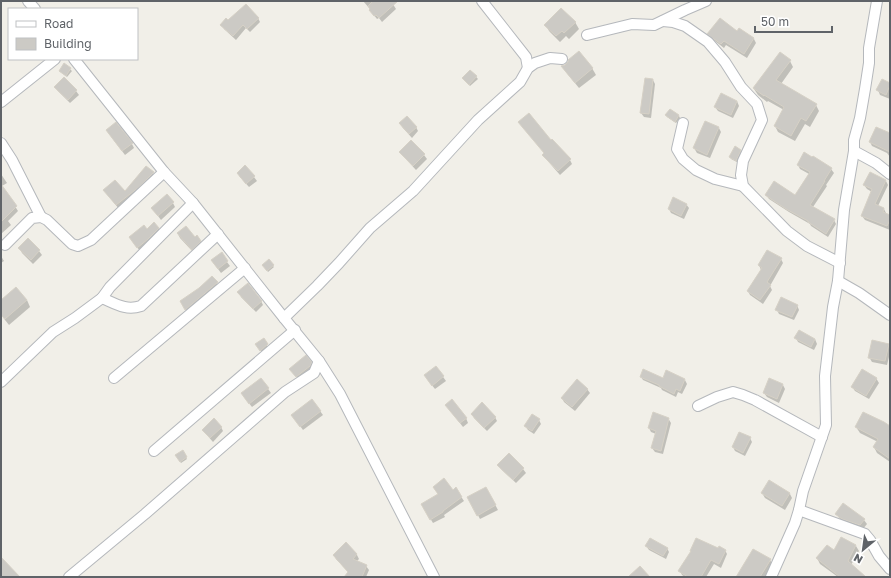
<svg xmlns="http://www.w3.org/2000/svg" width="891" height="578" font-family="'Golos Text',sans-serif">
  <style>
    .shadow { fill: #0003 }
    .building { fill: #cccac5; stroke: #d6d1c6 }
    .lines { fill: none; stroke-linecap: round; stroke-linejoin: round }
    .minor-casing { stroke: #b5b8bc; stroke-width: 12 }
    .minor { stroke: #fff; stroke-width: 10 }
  </style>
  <rect width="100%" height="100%" fill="#f1efe8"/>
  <!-- shadow -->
  <g class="shadow">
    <path d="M363 1H391L396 9 382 22 379 18 377 19 373 14 371 10Z"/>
    <path d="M258 18 260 22 250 32 246 28 236 40 224 29 222 25 228 21Z"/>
    <path d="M575 22 579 29 569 39 566 36 560 42 549 31 546 25Z"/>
    <path d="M739 30 754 39 756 43 747 58 726 45 724 48 711 38 709 34 737 32Z"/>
    <path d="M790 61 793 67 781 84 816 105 819 111 810 127 805 124 795 141 778 132 775 126 784 110 768 101 767 102 758 95 754 89Z"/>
    <path d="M65 65 72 71 67 77 60 71Z"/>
    <path d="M562 66 592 68 596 75 579 88 566 72Z"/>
    <path d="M471 71 478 79 470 86 464 80Z"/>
    <path d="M653 80 655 84 651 118 644 117 641 113Z"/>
    <path d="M890 80V99L880 95 878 90 888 83Z"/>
    <path d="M55 87 76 91 79 95 70 103 58 91Z"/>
    <path d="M737 101 739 106 733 118 718 111 715 107Z"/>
    <path d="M670 110 679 116 680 118 676 123 667 117 666 115Z"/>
    <path d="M706 122 719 128 721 132 710 158 697 153 694 148Z"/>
    <path d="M400 124 416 127 418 131 412 138 403 128Z"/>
    <path d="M107 131 132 144 134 148 125 155Z"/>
    <path d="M890 134V157L887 153 872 146 870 142Z"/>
    <path d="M411 142 424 155 427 159 416 170 403 156 400 152Z"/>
    <path d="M551 142 570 160 572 164 560 175 546 159 544 155Z"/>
    <path d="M740 151 741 152 737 162 731 159 730 157Z"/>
    <path d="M798 165 831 169 834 173 826 185 827 186 813 207 834 220 836 224 828 237 811 226 810 224 789 212 769 199 766 195 795 196 809 174 800 169Z"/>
    <path d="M146 167 153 173 156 177 119 209 107 194 125 193Z"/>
    <path d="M238 173 254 177 257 181 249 187 240 177Z"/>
    <path d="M870 173 886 181 888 185 878 206 884 209 886 213 885 214 890 216V230L865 220 862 216 872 192 867 189 864 185Z"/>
    <path d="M1 174 7 183 2 186 18 211 8 221 11 225 1 234Z"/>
    <path d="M173 203 175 207 161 220 152 208Z"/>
    <path d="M686 204 689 208 684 219 671 213 669 209Z"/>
    <path d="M159 228 161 232 140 251 132 241 147 231Z"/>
    <path d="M178 234 201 241 203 245 194 253 180 238Z"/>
    <path d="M28 240 39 251 42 255 33 264 22 253 20 249Z"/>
    <path d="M221 254 230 266 221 273 212 261Z"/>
    <path d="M1 256 4 261 1 263Z"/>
    <path d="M781 259 783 263 770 286 772 290 763 304 750 295 748 291 761 270 759 265Z"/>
    <path d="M264 266H273L274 267 268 272Z"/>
    <path d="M212 278 219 286 188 312 181 302 200 289Z"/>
    <path d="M239 292 261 301 263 305 256 312 241 297Z"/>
    <path d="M27 300 30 307 9 325 1 315V301Z"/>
    <path d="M797 305 799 310 794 320 779 314 777 310Z"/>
    <path d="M796 338 815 339 817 344 814 350 798 342Z"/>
    <path d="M263 339 268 347 262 352 256 344Z"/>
    <path d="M888 345 890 348V353L887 365 872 362 869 357Z"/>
    <path d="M311 363 313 367 299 380 293 373Z"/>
    <path d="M436 367 446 381 435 389 427 379Z"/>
    <path d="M641 377 685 380 687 384 682 394 678 392 676 397 662 390 661 388 643 380Z"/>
    <path d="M876 378 879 383 869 399 855 391 852 387Z"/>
    <path d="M261 379 271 393 252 407 244 397Z"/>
    <path d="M770 380 783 385 785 389 779 403 767 397 764 393Z"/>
    <path d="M587 389 590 393 575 411 564 402 562 398Z"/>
    <path d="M449 409 466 418 468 423 463 427Z"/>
    <path d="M320 411 323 415 303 430 295 419Z"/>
    <path d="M472 414 495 417 497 421 487 431 474 418Z"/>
    <path d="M668 418 671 423 663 454 655 452 652 448 656 434 651 432 649 428Z"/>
    <path d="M539 420 541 424 534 434 528 430 525 426Z"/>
    <path d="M221 427 223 431 213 442 206 434 203 430Z"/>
    <path d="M856 427 890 428V462L877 453 874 447 878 442 860 433Z"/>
    <path d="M750 438 752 442 745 456 735 451 733 447Z"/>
    <path d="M182 452 187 459 181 463 176 455Z"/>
    <path d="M499 465 523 469 526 473 516 483 501 469Z"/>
    <path d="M434 488 453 491 456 489 464 501 444 515 445 517 433 523 422 505 439 495Z"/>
    <path d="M486 488 498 510 480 519 468 497Z"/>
    <path d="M762 493 790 494 792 498 785 510 765 498Z"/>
    <path d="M844 505 864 520 867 524 863 529 845 523 839 518 837 514Z"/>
    <path d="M346 544 357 555 359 559 357 561 366 566 369 570 366 577H345L349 573 336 559 334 555Z"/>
    <path d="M646 546 667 548 669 552 666 559 649 550Z"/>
    <path d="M856 546 859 551 851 565 864 577H838L820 564 817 558 834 552Z"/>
    <path d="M718 549 725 550 727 554 721 568 714 564 706 577H685L682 575 680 571Z"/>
    <path d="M754 550 770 560 774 567 768 577H738Z"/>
  </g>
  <!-- building -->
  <g class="building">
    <path d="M373 1H398L379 18 376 15 374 16 369 10 370 9 368 6Z"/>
    <path d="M246 4 259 18 247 29 243 25 233 36 220 25 226 18 228 20Z"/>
    <path d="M561 8 576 22 564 33 562 31 556 36 544 25Z"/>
    <path d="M720 18 737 31 739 28 754 38 744 54 724 41 721 44 707 34Z"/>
    <path d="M579 51 593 68 575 83 561 66 565 65 568 62V60Z"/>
    <path d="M780 52 791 60 776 80 817 104 806 121 801 118 791 136 774 126 784 107 764 95V96L753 88Z"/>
    <path d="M64 63 71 68 66 76 59 71Z"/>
    <path d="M470 70 477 76 469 85 462 78Z"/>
    <path d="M64 77 77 90 68 100 54 87Z"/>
    <path d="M645 78 653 79 649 114 640 113Z"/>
    <path d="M882 79 890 83V85L886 95 876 90Z"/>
    <path d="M721 93 737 101 731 115 714 107Z"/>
    <path d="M670 109 679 115 675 122 665 115Z"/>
    <path d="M529 113 551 140 552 139 571 159 558 171 542 155 544 153 518 122Z"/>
    <path d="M407 116 417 127 409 134 399 123Z"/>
    <path d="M705 121 719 127 707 155 693 148Z"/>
    <path d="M116 122 133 143 122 151 106 130Z"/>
    <path d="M876 127 890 133V152L869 142Z"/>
    <path d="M411 140 425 154 413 166 399 152Z"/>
    <path d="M735 146 741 150 736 161 729 157Z"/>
    <path d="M804 152 812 157 813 156 832 168 824 181H825L810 205 835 219 826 234 808 222V221L786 209 765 195 774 181 795 195 810 172 797 165Z"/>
    <path d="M245 165 255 176 246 184 237 173Z"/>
    <path d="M146 166 154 172 139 187 116 205 103 190 115 180 125 191Z"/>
    <path d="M870 172 886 180 875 204 884 208 883 212 890 215V220L887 226 861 216 872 189 863 185Z"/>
    <path d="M1 184 17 206 1 222Z"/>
    <path d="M167 194 174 202 158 216 151 208Z"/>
    <path d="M673 197 687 204 681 216 668 209Z"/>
    <path d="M154 222 159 228 148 239 137 248 129 237 144 225 147 229Z"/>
    <path d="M186 226 195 237 197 235 201 241 192 250 177 233Z"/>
    <path d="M28 238 40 250 31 260 18 248Z"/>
    <path d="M767 250 782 258 767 282 771 285 760 300 747 291 762 268 758 265Z"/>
    <path d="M222 252 228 261 218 269 211 260Z"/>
    <path d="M269 259 274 265 267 271 262 265Z"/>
    <path d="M212 276 218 282 185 310 180 301 199 288Z"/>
    <path d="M248 283 262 301 253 309 237 292Z"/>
    <path d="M16 287 27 300 5 319 1 315V300Z"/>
    <path d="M781 297 798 305 792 317 775 310Z"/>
    <path d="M799 330 815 339 811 347 794 338Z"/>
    <path d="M264 338 268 344 260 351 255 344Z"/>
    <path d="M872 340 889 344 885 361 868 358Z"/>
    <path d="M306 355 312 362 310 366 296 377 289 369Z"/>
    <path d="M436 366 444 376 432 386 424 375Z"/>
    <path d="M643 369 663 378 666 370 685 379 680 391 676 389 674 394 659 386V385L640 377Z"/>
    <path d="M862 369 877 378 866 396 851 387Z"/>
    <path d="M261 378 269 388 249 404 241 393Z"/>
    <path d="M769 378 783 384 777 399 763 393Z"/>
    <path d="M577 379 588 389 572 407 561 398Z"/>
    <path d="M312 399 321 411 300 427 291 415Z"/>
    <path d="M452 399 467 418 460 423 445 405Z"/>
    <path d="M482 402 496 417 484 428 471 414Z"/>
    <path d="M653 412 669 418 661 451 651 448 656 431 648 428Z"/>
    <path d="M863 412 884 422 890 426V459L873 447 878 439 855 427Z"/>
    <path d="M532 414 540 419 532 431 524 426Z"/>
    <path d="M214 418 222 427 210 438 202 430Z"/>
    <path d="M739 432 751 437 743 453 732 447Z"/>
    <path d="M183 450 187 457 180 462 175 455Z"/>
    <path d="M509 453 524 468 513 480 497 465Z"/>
    <path d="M444 478 453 490 456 487 462 497 443 511V512L430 520 421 504 438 494 433 487Z"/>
    <path d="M769 480 790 493 782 506 761 493Z"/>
    <path d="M486 487 496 505 477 516 467 497Z"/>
    <path d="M843 503 865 519 860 525 842 519 835 514Z"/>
    <path d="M841 537 856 545 848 561 866 577H840L816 558 827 545 834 550Z"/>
    <path d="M650 538 668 548 663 556 645 546Z"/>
    <path d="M696 538 718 548 719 546 726 550 719 564 711 560 701 577H688L678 571 691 551H690Z"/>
    <path d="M346 542 357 554 353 559 367 565 362 577H344L348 572 333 555Z"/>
    <path d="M753 549 771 559 760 577H736Z"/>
    <path d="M1 557 20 577H1Z"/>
    <path d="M640 566 650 577H628Z"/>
  </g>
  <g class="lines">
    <!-- minor casing -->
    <g class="minor-casing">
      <g id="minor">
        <path d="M28 1 35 9"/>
        <path d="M482 1 526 57 528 68"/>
        <path d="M663 21 673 22 685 26 708 42 725 62 741 87 757 104 762 120 743 161 741 175 743 186 787 231 807 246 840 263"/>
        <path d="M587 35 632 24 654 25 685 10 706 1"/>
        <path d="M74 59 164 172 193 203 284 318 319 361 340 394 434 577"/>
        <path d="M1 102 55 59"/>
        <path d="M683 123 677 149 683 159 696 170 715 179 743 186"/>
        <path d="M1 143 12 160 41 217"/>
        <path d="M854 151 876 163 890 174"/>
        <path d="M5 245 32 218 41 217 47 220 72 244 78 246 91 240 164 172"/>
        <path d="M838 281 859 293 890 315"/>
        <path d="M102 298C116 304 126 311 141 306L218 234"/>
        <path d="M284 318 317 286 339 263 370 228 413 191 478 120 520 82 528 68 535 63 550 58 562 59"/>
        <path d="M114 378 245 268"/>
        <path d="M1 382 53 332 75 318 102 298 110 287 193 203"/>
        <path d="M698 406 717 397 733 392 743 395 755 400 822 437"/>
        <path d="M154 451 295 330"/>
        <path d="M799 510 865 534 870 540 879 556 890 569"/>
        <path d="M69 577 145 514 285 392 314 373 319 361"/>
        <path d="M771 577 795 523 799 510 803 491 826 425 825 376 833 307 838 281 844 210 854 151V140L860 118 865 89 869 63V48L877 1"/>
      </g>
    </g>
    <!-- minor -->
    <use href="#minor" class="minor"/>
  </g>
  <!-- border -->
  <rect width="891" height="578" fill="none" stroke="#5f6368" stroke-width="4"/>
  <!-- legend -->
  <rect x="8" y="8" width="130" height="52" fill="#ffffff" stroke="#bfc1c3"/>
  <rect x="16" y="21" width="20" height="6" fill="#ffffff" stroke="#bfc1c3"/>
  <text x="44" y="28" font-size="12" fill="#5f6368">Road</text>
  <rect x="16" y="38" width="20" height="12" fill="#cccac5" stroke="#bfc1c3"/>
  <text x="44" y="48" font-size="12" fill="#5f6368">Building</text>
  <!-- north arrow -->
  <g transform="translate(863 550) rotate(209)" stroke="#ffffff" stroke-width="3" paint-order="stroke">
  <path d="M0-3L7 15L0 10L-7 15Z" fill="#5f6368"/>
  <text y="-6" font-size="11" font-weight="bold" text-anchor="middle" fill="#5f6368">N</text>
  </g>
  <!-- scale -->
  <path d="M755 26v6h77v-6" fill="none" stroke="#5f6368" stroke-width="2"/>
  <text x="761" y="26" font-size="12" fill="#5f6368" stroke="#ffffff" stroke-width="3" paint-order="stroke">50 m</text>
</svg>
